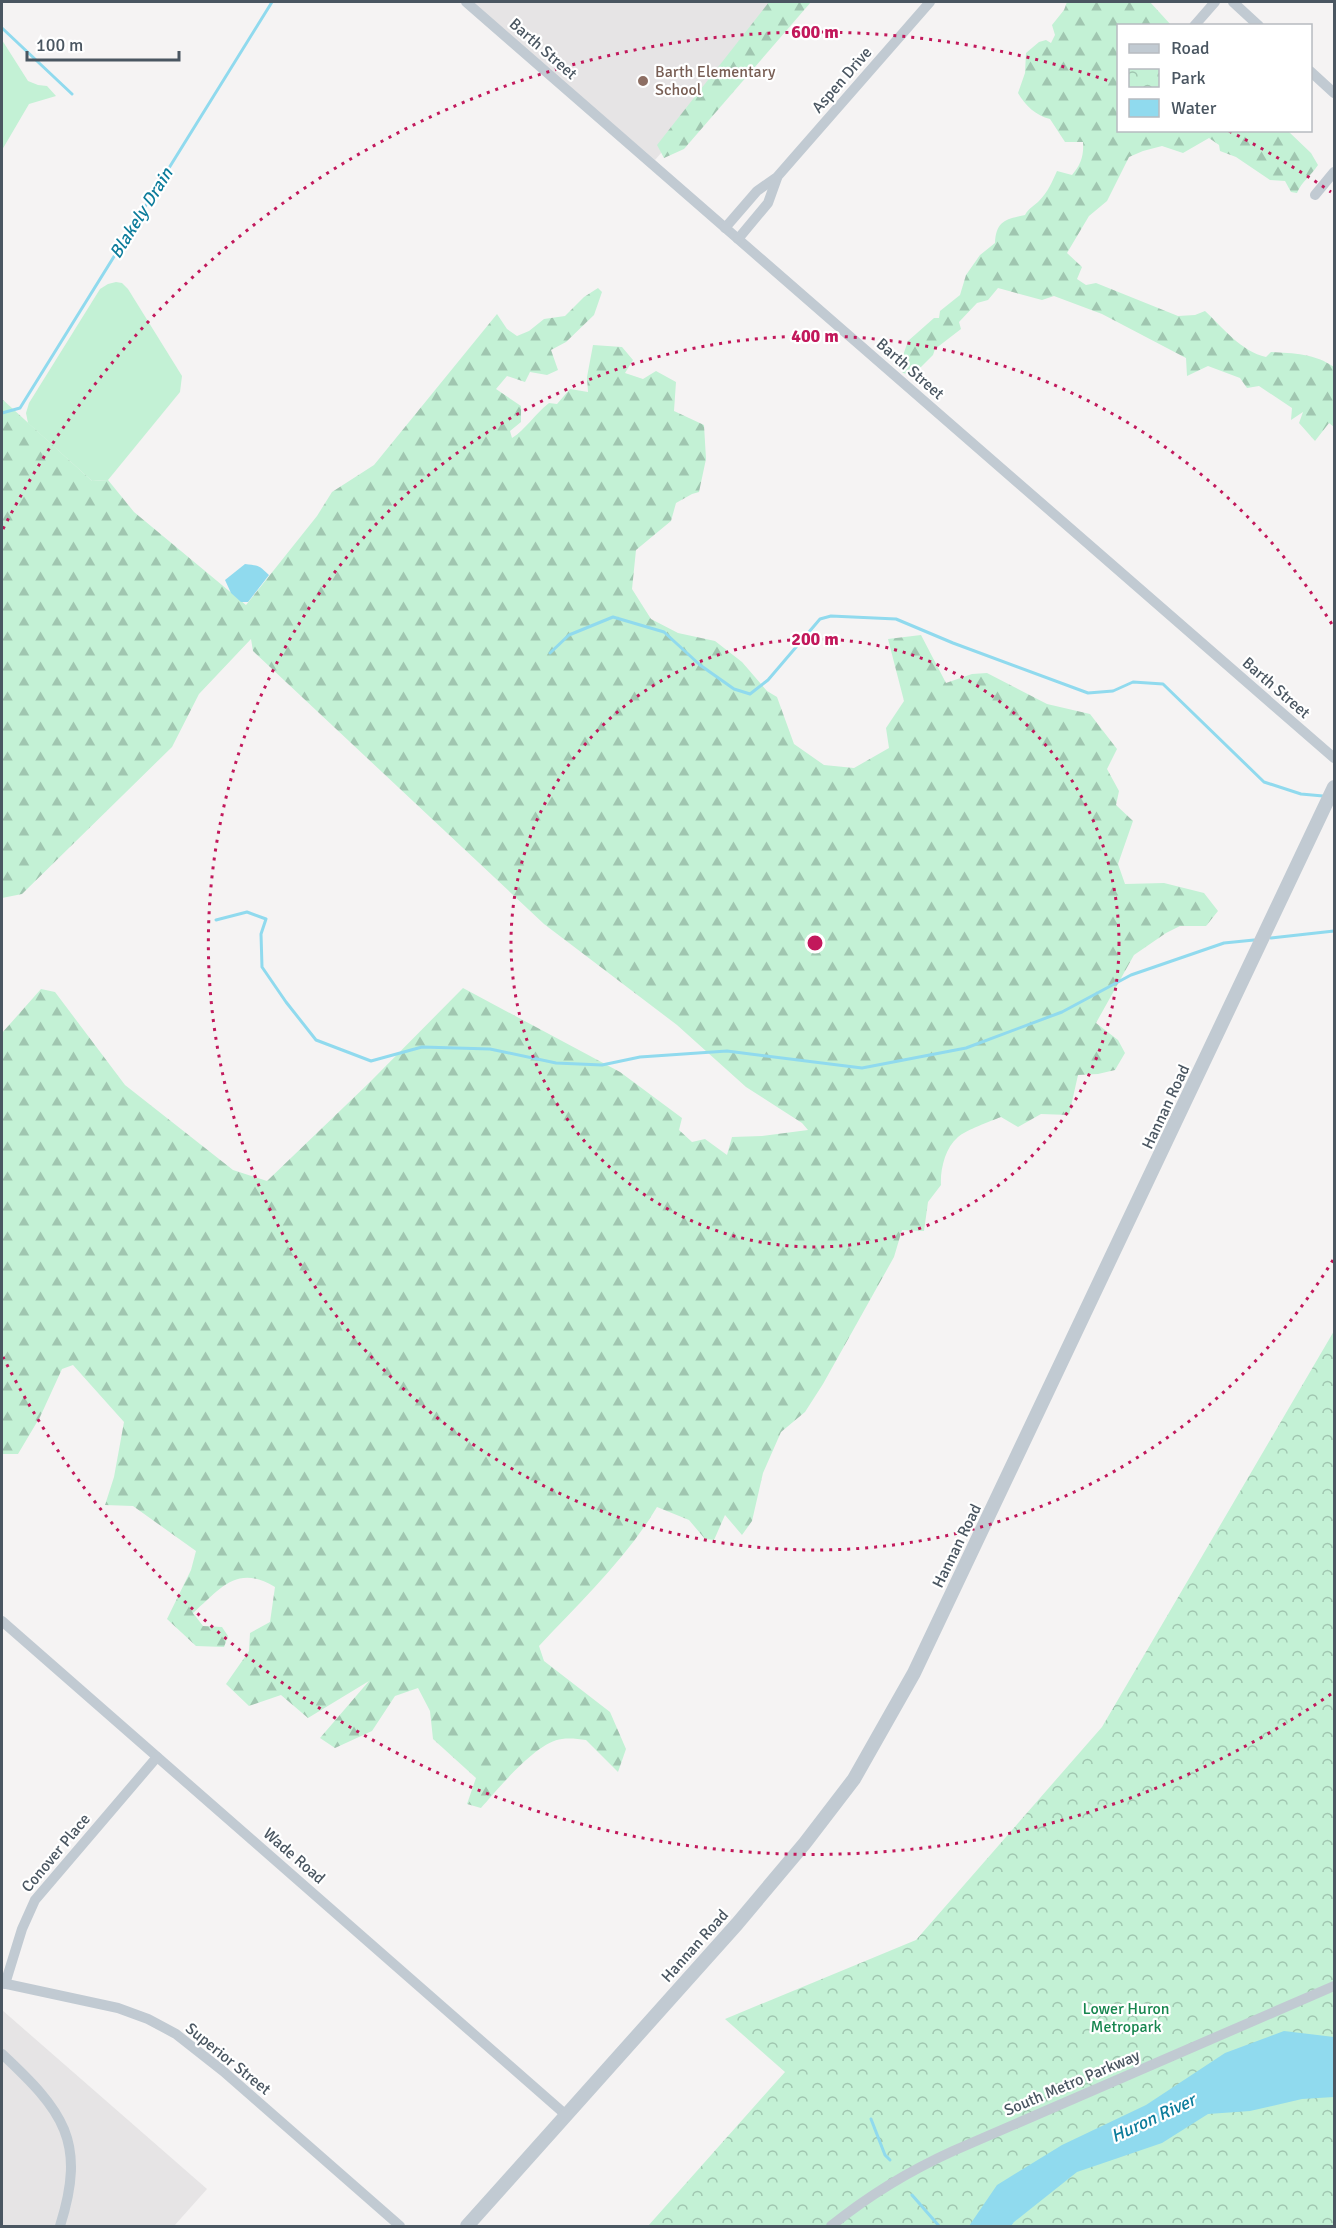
<svg xmlns="http://www.w3.org/2000/svg" width="1336" height="2228" font-family="Signika,sans-serif">
  <style>
    .education { fill: #e6e4e5 }
    .grass { fill: #c3f1d5 }
    .forest { fill: url(#forest-firs) }
    .park { fill: url(#park-crowns) }
    .water { fill: #90daee }
    .lines { fill: none; stroke-linecap: round; stroke-linejoin: round }
    .stream { stroke: #90daee; stroke-width: 3 }
    .minor { stroke: #c1cad2; stroke-width: 10 }
    .tertiary { stroke: #c1cad2; stroke-width: 14 }
    .ring { fill: none; stroke: #c2185b; stroke-width: 3; stroke-dasharray: 3 6 }
    .education-dot { fill: #8d6e63; stroke: #fff; stroke-width: 2 }
    .labels { text-anchor: middle; dominant-baseline: central; stroke-width: 4.5; stroke-linejoin: round; paint-order: stroke }
    .street-label { font-size: 16px; fill: #4a5661; stroke: #fff }
    .education-label { font-size: 16px; fill: #785e54; stroke: #fff; text-anchor: start }
    .park-label { font-size: 16px; fill: #17864f; stroke: #fff }
    .water-label { font-size: 18px; font-style: italic; fill: #0c7c9b; stroke: #fff }
    .centre { fill: #c2185b; stroke: #fff; stroke-width: 3 }
    .ring-label { font-size: 18px; text-anchor: middle; font-weight: bold; fill: #c2185b; stroke: #fff; stroke-width: 4.5; stroke-linejoin: round; paint-order: stroke }
  </style>
  <defs>
    <pattern id="forest-firs" width="22" height="20" patternUnits="userSpaceOnUse" patternTransform="scale(1.5)"><rect width="22" height="20" fill="#c3f1d5"/><path d="M5 1l3.5 6h-7zM16 11l3.5 6h-7z" fill="#a0c6b0"/></pattern>
    <pattern id="park-crowns" width="20" height="18" patternUnits="userSpaceOnUse" patternTransform="scale(1.5)"><rect width="20" height="18" fill="#c3f1d5"/><path d="M2 6a3 3 0 1 1 6 0M12 15a3 3 0 1 1 6 0" fill="none" stroke="#a0c6b0"/></pattern>
  </defs>
  <rect width="100%" height="100%" fill="#f5f3f3"/>
  <!-- education -->
  <g class="education">
    <path d="M470 2H791L655 160Z"/>
    <path d="M2 2010 207 2189 174 2226H2Z"/>
  </g>
  <!-- grass -->
  <g class="grass">
    <path d="M2 40 28 81 38 85 47 86 56 96 29 104 2 150Z"/>
    <path d="M116 282 122 283 128 289 182 376 180 392 108 480 92 481 28 423 26 413 29 403 100 289 108 284Z"/>
  </g>
  <!-- forest -->
  <g class="forest">
    <path d="M769 2H811L684 149 664 158 657 145Z"/>
    <path d="M1067 2H1150L1171 25 1118 26V130L1288 131 1311 153 1318 165C1311 176 1302 181 1297 193L1291 192 1285 181 1270 180 1236 157 1220 151 1219 145 1209 138 1183 153 1162 146 1143 151 1129 157 1107 201 1089 216 1067 253 1082 267 1077 279 1086 285 1096 283 1178 316 1195 315 1205 311C1222 327 1242 352 1266 357L1271 352C1293 353 1316 354 1334 367V427L1329 423 1315 441 1299 423 1303 412 1291 420 1292 408 1259 386 1247 388 1240 378 1208 366 1187 376 1186 358 1102 314 1054 296 1042 300 998 288 988 300 977 303 959 322 961 329 935 349 933 355 913 375 903 373 899 367 908 341 934 318H939L940 311 960 295 966 275 980 255 995 243C996 221 1006 219 1025 215 1029 208 1034 206 1039 201 1048 192 1052 182 1057 171L1072 175C1081 165 1084 155 1083 142H1065L1050 119C1036 116 1025 105 1018 93L1025 73 1026 53 1039 42 1046 40 1051 43 1055 35 1052 25 1064 10Z"/>
    <path d="M598 288 602 292 594 315 566 342 551 350 558 370 547 375 530 372 525 382 507 376 496 389 521 406V422L510 431 512 438C525 430 535 414 549 403L557 404 570 389 588 392 587 377 593 345 622 347 633 360 625 373 643 379 656 371 676 382 674 411 704 425 706 459 699 492 692 494 676 503 671 521 636 550 632 589 651 619 678 633 715 641 742 662 767 691 777 697 794 744 824 765 854 768 889 748 886 728 904 701 888 639 921 635 946 683 972 674 987 673 1047 704 1090 714 1117 749 1107 769 1119 791 1116 805 1133 821 1118 864 1125 884 1164 883 1204 893 1218 911 1206 926H1180L1166 933 1134 955 1096 1023 1118 1040 1125 1053 1115 1070 1098 1074 1078 1075 1069 1115 1041 1114 1018 1127 1001 1117C991 1121 966 1130 958 1137 945 1148 940 1170 941 1185L928 1202 924 1231 902 1230 894 1257 823 1384 805 1412 781 1432 763 1473 752 1521 742 1535 725 1515 714 1540 705 1539 689 1520 657 1507C626 1559 580 1602 539 1646L544 1661 610 1712 626 1749 618 1772 586 1740C578 1739 570 1738 562 1739 537 1741 498 1789 481 1808L467 1804 476 1778 433 1739 430 1711 418 1688 395 1696 372 1731 335 1748 320 1738 369 1681 308 1718 281 1695 249 1706 226 1684 249 1651 250 1633 270 1622 275 1587C237 1564 221 1588 193 1613L203 1626 222 1627 228 1636 224 1647 196 1646 167 1619 191 1570 196 1551 133 1506 105 1505 114 1477 124 1422 73 1365 62 1369 40 1417 18 1454H2V1033L41 989 55 992 125 1085 233 1170 267 1181 370 1082 463 988 620 1072 682 1118 679 1130 692 1142 705 1139 727 1155 732 1137 762 1136 808 1130 802 1123 746 1087 677 1025 544 924 253 651 251 639 199 694 172 747 22 894 2 898V399L92 481 108 480 134 512 246 605 317 516 332 492 374 465 497 314 507 329 517 336 529 331 544 319 565 316 584 297Z"/>
  </g>
  <!-- park -->
  <path class="park" d="M1334 1331V2226H648L785 2072 725 2019 916 1940 1102 1727Z"/>
  <!-- water -->
  <g class="water">
    <path d="M245 564C259 566 258 564 269 575L248 602H241L231 593 225 580Z"/>
    <path d="M1284 2031 1334 2037V2097L1302 2099 1250 2111 1208 2114 1162 2143 1077 2172 1014 2222 1011 2226H969L997 2185 1062 2145 1146 2105 1225 2053Z"/>
  </g>
  <g class="lines">
    <!-- stream -->
    <g class="stream">
      <path d="M2 28 72 94"/>
      <path d="M2 413 20 408 272 2"/>
      <path d="M550 653 569 635 613 617 664 632 700 665 734 689 750 694 768 680 820 619 831 616 896 619 953 643 1088 693 1113 691 1133 682 1163 684 1264 782 1301 794 1323 796"/>
      <path d="M216 920 247 912 266 919 261 934 262 967 286 1002 316 1040 371 1061 422 1047 490 1049 556 1063 602 1065 640 1057 727 1051 862 1068 966 1048 1062 1012 1131 975 1224 943 1254 940"/>
      <path d="M1271 938 1334 931"/>
      <path d="M871 2119 885 2155 890 2160"/>
      <path d="M912 2195 939 2226"/>
    </g>
    <!-- minor -->
    <g class="minor">
      <path d="M466 2 1334 758"/>
      <path d="M1233 2 1259 26"/>
      <path d="M1194 26 1215 2"/>
      <path d="M1310 71 1334 93"/>
      <path d="M1315 195 1334 172"/>
      <path d="M725 228 757 191 777 177 930 2"/>
      <path d="M738 239 768 203 777 178"/>
      <path d="M2 1621 566 2115"/>
      <path d="M2 1983 118 2008 148 2019 176 2034 223 2071 400 2226"/>
      <path d="M5 1984 22 1929 35 1900 157 1757"/>
      <path d="M2 2054C63 2111 87 2141 60 2226"/>
      <path d="M831 2226C868 2196 909 2171 953 2151L1334 1986"/>
    </g>
    <!-- tertiary -->
    <path class="tertiary" d="M467 2226 737 1924 805 1843 854 1779 914 1673 1334 787"/>
  </g>
  <!-- distance rings -->
  <g class="ring">
    <circle cx="815" cy="943" r="304"/>
    <path d="M1333 1260A607 607 0 1 1 1333 626"/>
    <path d="M1331 1694A911 911 0 0 1 3 1357M3 529A911 911 0 0 1 1112 82M1229 131A911 911 0 0 1 1331 192"/>
  </g>
  <!-- markers -->
  <circle class="education-dot" cx="643" cy="81" r="6"/>
  <g class="labels">
    <!-- street labels -->
    <g class="street-label">
      <text transform="translate(543 49) rotate(41)">Barth Street</text>
      <text transform="translate(842 80) rotate(-49)">Aspen Drive</text>
      <text transform="translate(910 369) rotate(41)">Barth Street</text>
      <text transform="translate(1276 688) rotate(41)">Barth Street</text>
      <text transform="translate(1166 1107) rotate(-65)">Hannan Road</text>
      <text transform="translate(957 1546) rotate(-64)">Hannan Road</text>
      <text transform="translate(56 1853) rotate(-50)">Conover Place</text>
      <text transform="translate(294 1856) rotate(41)">Wade Road</text>
      <text transform="translate(695 1946) rotate(-48)">Hannan Road</text>
      <text transform="translate(228 2059) rotate(39)">Superior Street</text>
      <text transform="translate(1072 2083) rotate(-23)">South Metro Parkway</text>
    </g>
    <!-- education labels -->
    <g class="education-label">
      <text x="655" y="72">Barth Elementary<tspan x="655" dy="18">School</tspan></text>
    </g>
    <!-- park labels -->
    <g class="park-label">
      <text x="1126" y="2009">Lower Huron<tspan x="1126" dy="18">Metropark</tspan></text>
    </g>
    <!-- water labels -->
    <g class="water-label">
      <text transform="translate(141 213) rotate(-58)">Blakely Drain</text>
      <text transform="translate(1153 2118) rotate(-25)">Huron River</text>
    </g>
  </g>
  <circle cx="815" cy="943" r="9" class="centre"/>
  <g class="ring-label">
    <text x="815" y="38">600 m</text>
    <text x="815" y="342">400 m</text>
    <text x="815" y="645">200 m</text>
  </g>
  <!-- border -->
  <rect width="1336" height="2228" fill="none" stroke="#4a5661" stroke-width="6"/>
  <!-- legend -->
  <rect x="1117" y="24" width="195" height="108" fill="#ffffff" stroke="#b7bbc0" stroke-width="1.5"/>
  <rect x="1129" y="44" width="30" height="9" fill="#c1cad2" stroke="#b7bbc0" stroke-width="1.5"/>
  <text x="1171" y="54" font-size="18" fill="#4a5661">Road</text>
  <rect x="1129" y="69" width="30" height="18" fill="url(#park-crowns)" stroke="#b7bbc0" stroke-width="1.5"/>
  <text x="1171" y="84" font-size="18" fill="#4a5661">Park</text>
  <rect x="1129" y="99" width="30" height="18" fill="#90daee" stroke="#b7bbc0" stroke-width="1.5"/>
  <text x="1171" y="114" font-size="18" fill="#4a5661">Water</text>
  <!-- scale -->
  <path d="M27 51v9h152v-9" fill="none" stroke="#4a5661" stroke-width="3"/>
  <text x="36" y="51" font-size="18" fill="#4a5661" stroke="#ffffff" stroke-width="4.5" paint-order="stroke">100 m</text>
</svg>
